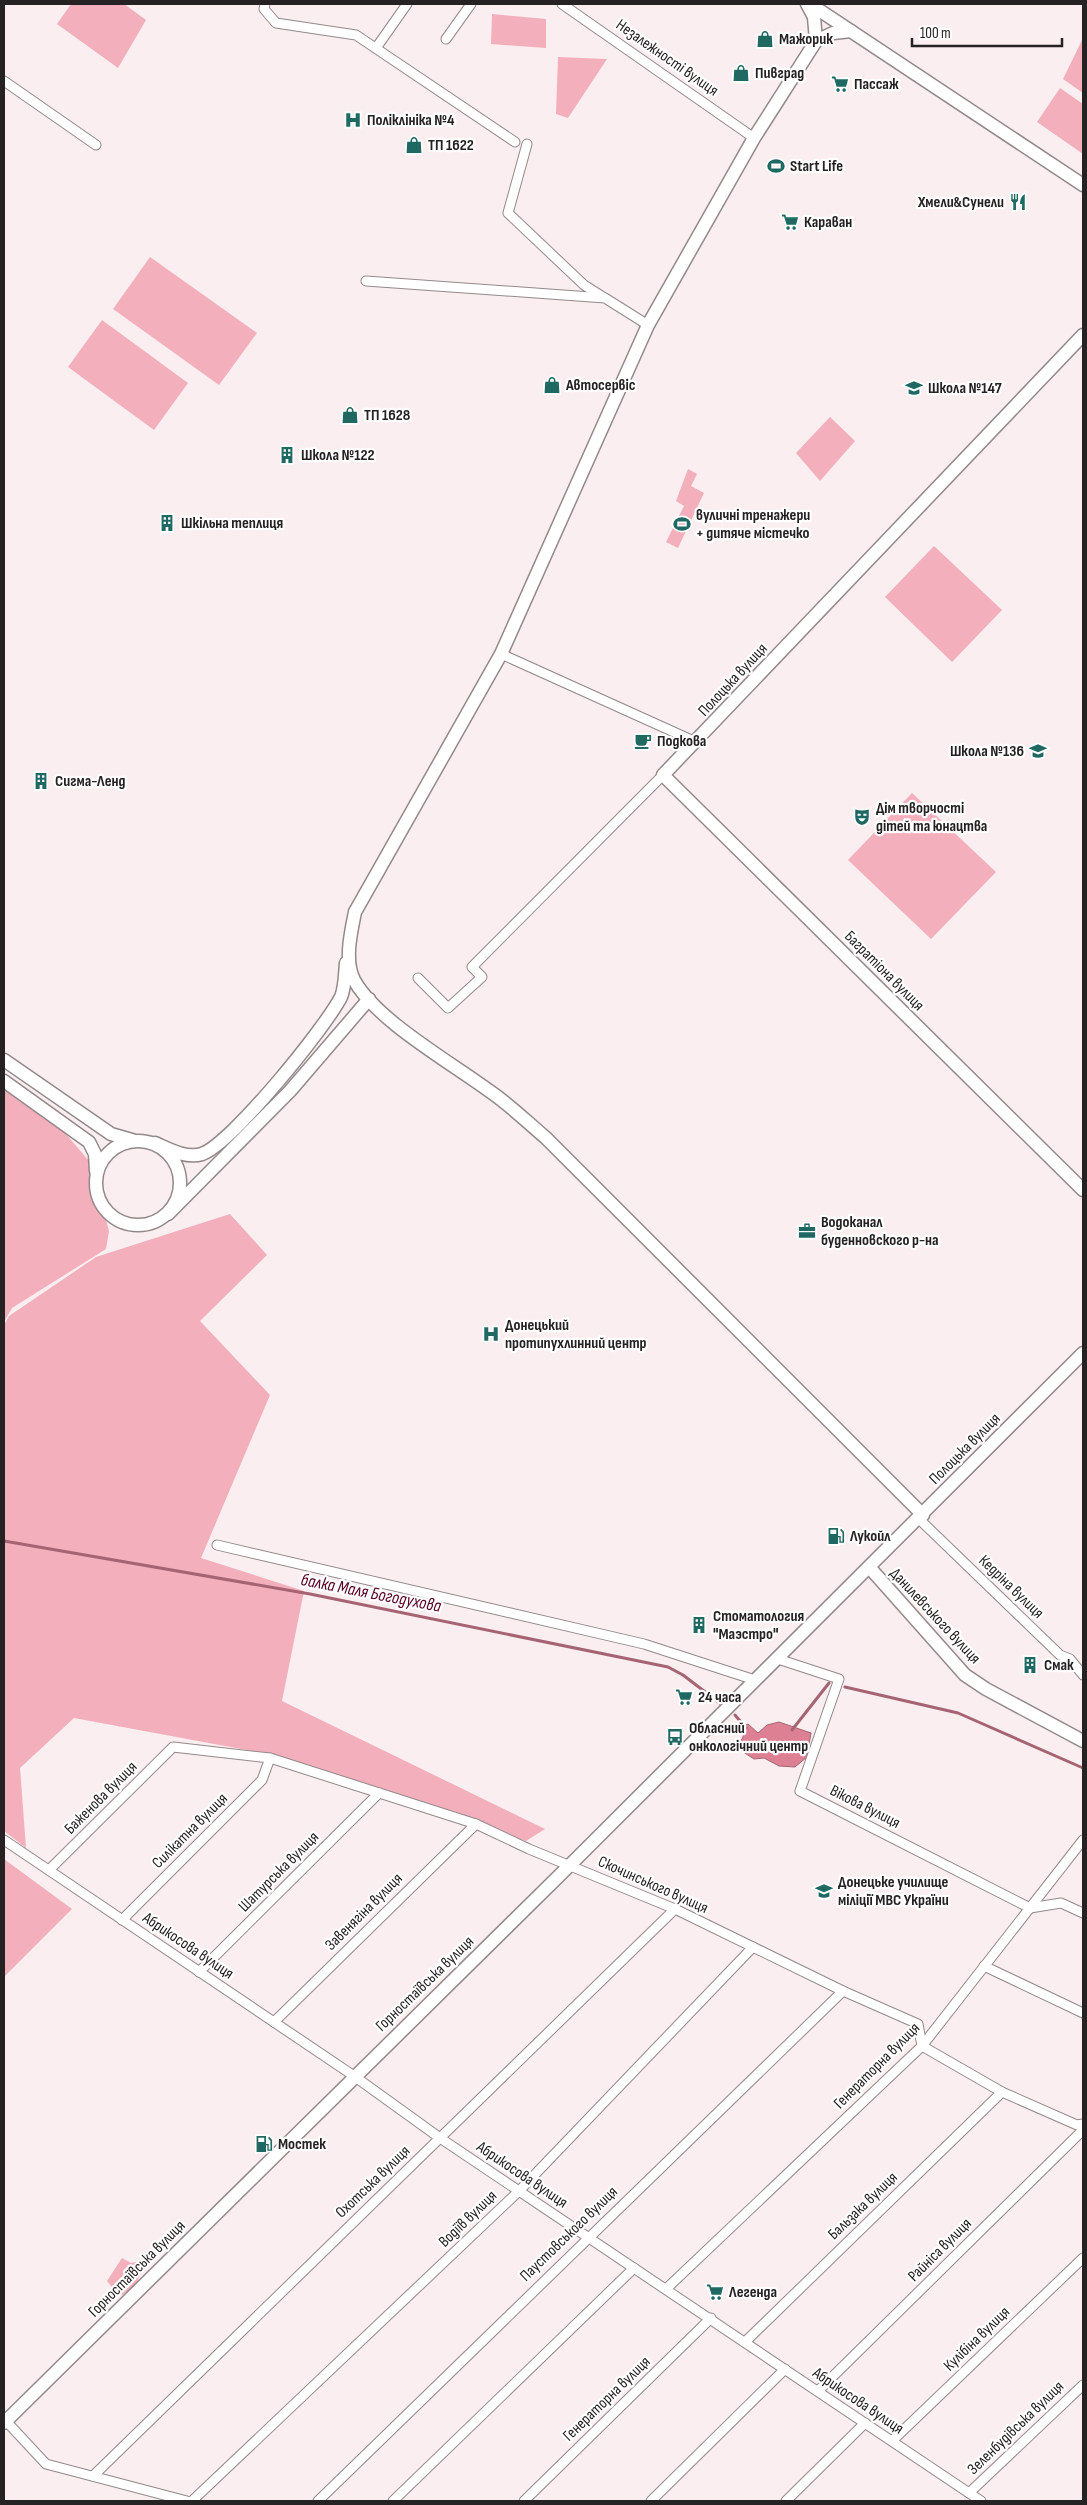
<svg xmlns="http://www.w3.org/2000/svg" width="1087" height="2505" font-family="'Sofia Sans Condensed',sans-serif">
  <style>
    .green { fill: #f3afbc }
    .water { fill: #dd8094; stroke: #a66472 }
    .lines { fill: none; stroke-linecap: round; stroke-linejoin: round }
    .stream { stroke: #a66472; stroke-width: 3 }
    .street-casing { stroke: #93898a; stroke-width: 11 }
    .secondary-casing { stroke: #93898a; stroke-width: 15 }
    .street { stroke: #fff; stroke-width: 9 }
    .secondary { stroke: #fff; stroke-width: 12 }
    .labels { text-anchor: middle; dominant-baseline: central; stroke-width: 4.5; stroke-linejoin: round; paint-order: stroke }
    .poi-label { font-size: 16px; font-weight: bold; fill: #262223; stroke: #fff; text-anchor: start }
    .street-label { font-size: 16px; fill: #262223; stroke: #fff }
    .water-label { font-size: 18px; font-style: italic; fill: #580123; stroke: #fff }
  </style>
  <rect width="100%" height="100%" fill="#faeef0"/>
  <!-- green -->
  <g class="green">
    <path d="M71 4H124L146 20 118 68 57 24Z"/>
    <path d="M492 14 546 19V48L491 44Z"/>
    <path d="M1083 38V93L1063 79Z"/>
    <path d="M558 57 607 59 568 118 556 114Z"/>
    <path d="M1060 88 1083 104V154L1037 122Z"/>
    <path d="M150 257 257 333 219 385 113 309Z"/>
    <path d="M102 320 188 383 154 430 68 367Z"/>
    <path d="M830 417 855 441 820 481 796 453Z"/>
    <path d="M688 469 697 474 691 486 704 493 678 548 666 542 684 506 676 501Z"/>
    <path d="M934 546 1002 610 952 662 885 597Z"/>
    <path d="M912 793 996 872 931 939 848 860Z"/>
    <path d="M4 1085 47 1112 90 1162 109 1231 106 1249 12 1308 4 1322Z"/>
    <path d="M230 1214 267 1255 200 1321 270 1395 201 1558 304 1591 282 1701 545 1829 526 1841 274 1755 74 1718 20 1768 26 1848 4 1831V1325L9 1316 96 1257Z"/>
    <path d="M4 1859 72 1909 4 1977Z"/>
    <path d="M122 2258 131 2263 140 2261 145 2265 135 2286 122 2295 115 2291 107 2281Z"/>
  </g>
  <!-- water -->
  <path class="water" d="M779 1722 811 1733 807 1757 795 1767 779 1766 764 1758 754 1759 737 1748 743 1737 744 1726 748 1724 758 1733 767 1725Z"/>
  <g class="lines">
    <!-- stream -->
    <g class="stream">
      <path d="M4 1541 310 1594 668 1667 683 1675 721 1704"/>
      <path d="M845 1687 958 1713 1083 1768"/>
      <path d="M735 1715 746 1728"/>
      <path d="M792 1730 829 1683"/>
    </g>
    <!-- street casing -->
    <g class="street-casing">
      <g id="street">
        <path d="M265 4 264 9 276 23 356 35 515 142"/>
        <path d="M562 4 754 138"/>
        <path d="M446 39 471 4"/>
        <path d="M376 48 407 4"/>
        <path d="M4 81 96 145"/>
        <path d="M527 144 508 213 584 285 603 297"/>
        <path d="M366 281 605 298 648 325"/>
        <path d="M501 654 696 742"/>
        <path d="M418 978 448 1008 482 977 472 967 663 775"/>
        <path d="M919 1519 1060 1655 1070 1659 1083 1675"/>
        <path d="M217 1545 644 1644 755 1680"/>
        <path d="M778 1659 839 1679 800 1791 1030 1908 1061 1903 1083 1913"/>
        <path d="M4 1840 354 2076 440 2138 981 2501"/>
        <path d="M49 1870 173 1747 270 1758 476 1824 529 1849 675 1909 843 1991 918 2024 922 2046 1002 2092 1077 2125 1083 2124"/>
        <path d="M122 1920 262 1780 270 1758"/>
        <path d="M984 1966 1083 2013"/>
        <path d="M199 1972 379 1793"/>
        <path d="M274 2022 476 1824"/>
        <path d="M666 2289 922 2046 1083 1840"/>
        <path d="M745 2342 1002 2092"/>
        <path d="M818 2391 1083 2130"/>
        <path d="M6 2421 46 2464 187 2501"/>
        <path d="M892 2441 1083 2258"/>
        <path d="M93 2476 675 1909"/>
        <path d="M969 2493 1083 2385"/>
        <path d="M192 2501 519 2191 753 1947"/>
        <path d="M318 2501 843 1991"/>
        <path d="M393 2501 634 2268"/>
        <path d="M524 2501 711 2318"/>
        <path d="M651 2501 785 2369"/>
        <path d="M786 2501 865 2423"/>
      </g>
    </g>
    <!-- secondary casing -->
    <g class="secondary-casing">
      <g id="secondary">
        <path d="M807 4 814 17 816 41"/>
        <path d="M810 4 1083 185"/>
        <path d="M851 31 833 33 816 41 754 138 648 325 501 654 355 912C351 932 344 961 354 980 376 1020 450 1062 488 1090 509 1104 527 1122 546 1138L923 1515"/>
        <path d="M1083 335 663 775 1083 1190"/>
        <path d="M4 1060 111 1134 132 1140"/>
        <path d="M4 1081 89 1142 95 1154 96 1171"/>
        <circle cx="138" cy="1183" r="42"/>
        <path d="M155 1143C169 1149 186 1159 202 1154 232 1143 325 1028 341 997 345 988 345 973 346 963"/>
        <path d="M168 1214 290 1091 369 999"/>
        <path d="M870 1568 965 1675 986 1689 1083 1741"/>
        <path d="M4 2423 570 1865 1083 1353"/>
      </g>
    </g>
    <!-- street -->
    <use href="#street" class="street"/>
    <!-- secondary -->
    <use href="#secondary" class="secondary"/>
  </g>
  <!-- icons -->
  <defs>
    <g id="shop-bare" transform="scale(1.35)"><path d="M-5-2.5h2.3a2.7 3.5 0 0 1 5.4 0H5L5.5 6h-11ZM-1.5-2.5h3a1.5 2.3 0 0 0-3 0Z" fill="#1f6962" stroke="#fff" stroke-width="2.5" paint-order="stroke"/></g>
    <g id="supermarket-bare" transform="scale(1.35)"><path d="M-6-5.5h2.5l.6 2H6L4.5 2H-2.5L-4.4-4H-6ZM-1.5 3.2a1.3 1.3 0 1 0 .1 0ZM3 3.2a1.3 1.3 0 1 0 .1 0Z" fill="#1f6962" stroke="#fff" stroke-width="2.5" paint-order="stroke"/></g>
    <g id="hospital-bare" transform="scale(1.35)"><path d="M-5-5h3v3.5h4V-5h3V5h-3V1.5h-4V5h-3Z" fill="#1f6962" stroke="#fff" stroke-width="2.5" paint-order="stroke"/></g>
    <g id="stadium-bare" transform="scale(1.35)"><path d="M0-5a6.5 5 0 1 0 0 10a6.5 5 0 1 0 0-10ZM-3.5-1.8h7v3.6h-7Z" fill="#1f6962" stroke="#fff" stroke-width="2.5" paint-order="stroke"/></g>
    <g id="restaurant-bare" transform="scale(1.35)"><path d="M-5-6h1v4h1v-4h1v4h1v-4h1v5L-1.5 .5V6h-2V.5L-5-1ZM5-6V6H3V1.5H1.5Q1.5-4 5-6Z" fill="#1f6962" stroke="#fff" stroke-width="2.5" paint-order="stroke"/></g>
    <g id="school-bare" transform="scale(1.35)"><path d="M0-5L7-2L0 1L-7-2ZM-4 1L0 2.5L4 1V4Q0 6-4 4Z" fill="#1f6962" stroke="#fff" stroke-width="2.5" paint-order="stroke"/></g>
    <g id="building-bare" transform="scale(1.35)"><path d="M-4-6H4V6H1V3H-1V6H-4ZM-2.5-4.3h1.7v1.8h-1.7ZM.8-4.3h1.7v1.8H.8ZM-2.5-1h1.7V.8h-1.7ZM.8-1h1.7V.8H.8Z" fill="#1f6962" stroke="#fff" stroke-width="2.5" paint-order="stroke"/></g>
    <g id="cafe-bare" transform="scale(1.35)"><path d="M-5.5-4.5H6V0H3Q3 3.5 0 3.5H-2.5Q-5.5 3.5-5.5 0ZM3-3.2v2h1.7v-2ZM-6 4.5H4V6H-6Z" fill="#1f6962" stroke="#fff" stroke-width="2.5" paint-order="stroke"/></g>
    <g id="theatre-bare" transform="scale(1.35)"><path d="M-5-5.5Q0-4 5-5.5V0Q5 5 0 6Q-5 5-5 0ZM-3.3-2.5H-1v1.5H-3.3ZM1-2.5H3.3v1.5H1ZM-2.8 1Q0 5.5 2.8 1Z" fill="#1f6962" stroke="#fff" stroke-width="2.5" paint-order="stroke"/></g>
    <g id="office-bare" transform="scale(1.35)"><path d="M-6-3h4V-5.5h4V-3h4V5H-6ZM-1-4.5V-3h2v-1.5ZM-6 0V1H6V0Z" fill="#1f6962" stroke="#fff" stroke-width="2.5" paint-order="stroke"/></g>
    <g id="fuel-bare" transform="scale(1.35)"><path d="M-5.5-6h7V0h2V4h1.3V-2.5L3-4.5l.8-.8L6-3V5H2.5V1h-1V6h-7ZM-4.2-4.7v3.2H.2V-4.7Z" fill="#1f6962" stroke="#fff" stroke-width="2.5" paint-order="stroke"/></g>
    <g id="bus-bare" transform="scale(1.35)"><path d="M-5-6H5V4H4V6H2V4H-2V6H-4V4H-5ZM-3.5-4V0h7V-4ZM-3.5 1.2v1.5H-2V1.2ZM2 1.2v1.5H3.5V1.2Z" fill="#1f6962" stroke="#fff" stroke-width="2.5" paint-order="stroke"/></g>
    <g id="university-bare" transform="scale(1.35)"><path d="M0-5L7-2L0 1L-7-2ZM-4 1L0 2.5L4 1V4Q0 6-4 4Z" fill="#1f6962" stroke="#fff" stroke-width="2.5" paint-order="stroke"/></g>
  </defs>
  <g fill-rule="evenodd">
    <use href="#shop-bare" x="765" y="39"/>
    <use href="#shop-bare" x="741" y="73"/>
    <use href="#supermarket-bare" x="840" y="84"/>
    <use href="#hospital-bare" x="353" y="120"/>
    <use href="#shop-bare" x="414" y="145"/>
    <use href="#stadium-bare" x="776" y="166"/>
    <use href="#restaurant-bare" x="1018" y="202"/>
    <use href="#supermarket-bare" x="790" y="222"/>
    <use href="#shop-bare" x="552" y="385"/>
    <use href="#school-bare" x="914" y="388"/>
    <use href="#shop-bare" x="350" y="415"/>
    <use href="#building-bare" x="287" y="455"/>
    <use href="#building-bare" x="167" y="523"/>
    <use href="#stadium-bare" x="682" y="524"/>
    <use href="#cafe-bare" x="643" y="741"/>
    <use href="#school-bare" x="1038" y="751"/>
    <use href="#building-bare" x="41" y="781"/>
    <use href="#theatre-bare" x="862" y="817"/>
    <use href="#office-bare" x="807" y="1231"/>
    <use href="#hospital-bare" x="491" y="1334"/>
    <use href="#fuel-bare" x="836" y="1536"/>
    <use href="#building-bare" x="699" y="1625"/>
    <use href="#building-bare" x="1030" y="1665"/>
    <use href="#supermarket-bare" x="684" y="1697"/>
    <use href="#bus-bare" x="675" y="1737"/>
    <use href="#university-bare" x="824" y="1891"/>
    <use href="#fuel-bare" x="264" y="2144"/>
    <use href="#supermarket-bare" x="715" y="2292"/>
  </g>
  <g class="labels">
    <!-- poi labels -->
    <g class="poi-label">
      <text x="779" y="39">Мажорик</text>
      <text x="755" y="73">Пивград</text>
      <text x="854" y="84">Пассаж</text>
      <text x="367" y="120">Поліклініка №4</text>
      <text x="428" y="145">ТП 1622</text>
      <text x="790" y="166">Start Life</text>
      <text x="1004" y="202" text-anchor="end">Хмели&amp;Сунели</text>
      <text x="804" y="222">Караван</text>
      <text x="566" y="385">Автосервіс</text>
      <text x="928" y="388">Школа №147</text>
      <text x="364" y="415">ТП 1628</text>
      <text x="301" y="455">Школа №122</text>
      <text x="696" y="515">вуличні тренажери<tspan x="696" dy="18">+ дитяче містечко</tspan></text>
      <text x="181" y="523">Шкільна теплиця</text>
      <text x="657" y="741">Подкова</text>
      <text x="1024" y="751" text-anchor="end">Школа №136</text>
      <text x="55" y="781">Сигма-Ленд</text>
      <text x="876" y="808">Дім творчості<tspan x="876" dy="18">дітей та юнацтва</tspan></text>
      <text x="821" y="1222">Водоканал<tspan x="821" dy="18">буденновского р-на</tspan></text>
      <text x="505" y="1325">Донецький<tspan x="505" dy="18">протипухлинний центр</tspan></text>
      <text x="850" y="1536">Лукойл</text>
      <text x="713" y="1616">Стоматология<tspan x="713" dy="18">"Маэстро"</tspan></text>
      <text x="1044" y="1665">Смак</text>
      <text x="698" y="1697">24 часа</text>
      <text x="689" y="1728">Обласний<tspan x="689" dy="18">онкологічний центр</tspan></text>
      <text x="838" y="1882">Донецьке училище<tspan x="838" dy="18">міліції МВС України</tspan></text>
      <text x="278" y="2144">Мостек</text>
      <text x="729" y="2292">Легенда</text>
    </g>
    <!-- street labels -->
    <g class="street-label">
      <text transform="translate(667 58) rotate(35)">Незалежності вулиця</text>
      <text transform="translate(733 680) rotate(-47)">Полоцька вулиця</text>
      <text transform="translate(884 971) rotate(45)">Багратіона вулиця</text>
      <text transform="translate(965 1449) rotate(-45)">Полоцька вулиця</text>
      <text transform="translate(1011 1587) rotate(44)">Кедріна вулиця</text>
      <text transform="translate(935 1616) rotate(47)">Данилевського вулиця</text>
      <text transform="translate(101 1798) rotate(-45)">Баженова вулиця</text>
      <text transform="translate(865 1807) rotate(27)">Вікова вулиця</text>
      <text transform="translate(190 1831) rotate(-45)">Силікатна вулиця</text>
      <text transform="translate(279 1872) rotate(-45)">Шатурська вулиця</text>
      <text transform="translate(653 1885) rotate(24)">Скочинського вулиця</text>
      <text transform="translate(364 1912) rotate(-45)">Завенягіна вулиця</text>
      <text transform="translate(188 1946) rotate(34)">Абрикосова вулиця</text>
      <text transform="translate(425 1984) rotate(-44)">Горностаївська вулиця</text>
      <text transform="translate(877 2066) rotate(-45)">Генераторна вулиця</text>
      <text transform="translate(522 2175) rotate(34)">Абрикосова вулиця</text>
      <text transform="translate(373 2182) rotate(-44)">Охотська вулиця</text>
      <text transform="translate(863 2206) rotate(-44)">Бальзака вулиця</text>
      <text transform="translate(468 2219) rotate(-44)">Водіїв вулиця</text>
      <text transform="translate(569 2234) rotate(-44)">Паустовського вулиця</text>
      <text transform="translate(940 2250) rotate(-45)">Райніса вулиця</text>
      <text transform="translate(137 2269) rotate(-45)">Горностаївська вулиця</text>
      <text transform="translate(977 2339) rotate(-44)">Кулібіна вулиця</text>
      <text transform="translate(607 2399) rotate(-44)">Генераторна вулиця</text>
      <text transform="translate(858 2401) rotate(34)">Абрикосова вулиця</text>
      <text transform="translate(1016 2428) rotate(-44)">Зеленбудівська вулиця</text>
    </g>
    <!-- water labels -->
    <g class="water-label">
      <text transform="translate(371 1593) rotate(11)">балка Маля Богодухова</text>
    </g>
  </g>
  <!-- border -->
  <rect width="1087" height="2505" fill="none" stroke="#262223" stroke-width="10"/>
  <!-- scale -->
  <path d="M912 38v8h150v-8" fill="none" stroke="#262223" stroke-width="2.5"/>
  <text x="920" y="38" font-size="15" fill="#262223" stroke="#ffffff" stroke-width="4" paint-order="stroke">100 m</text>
</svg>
